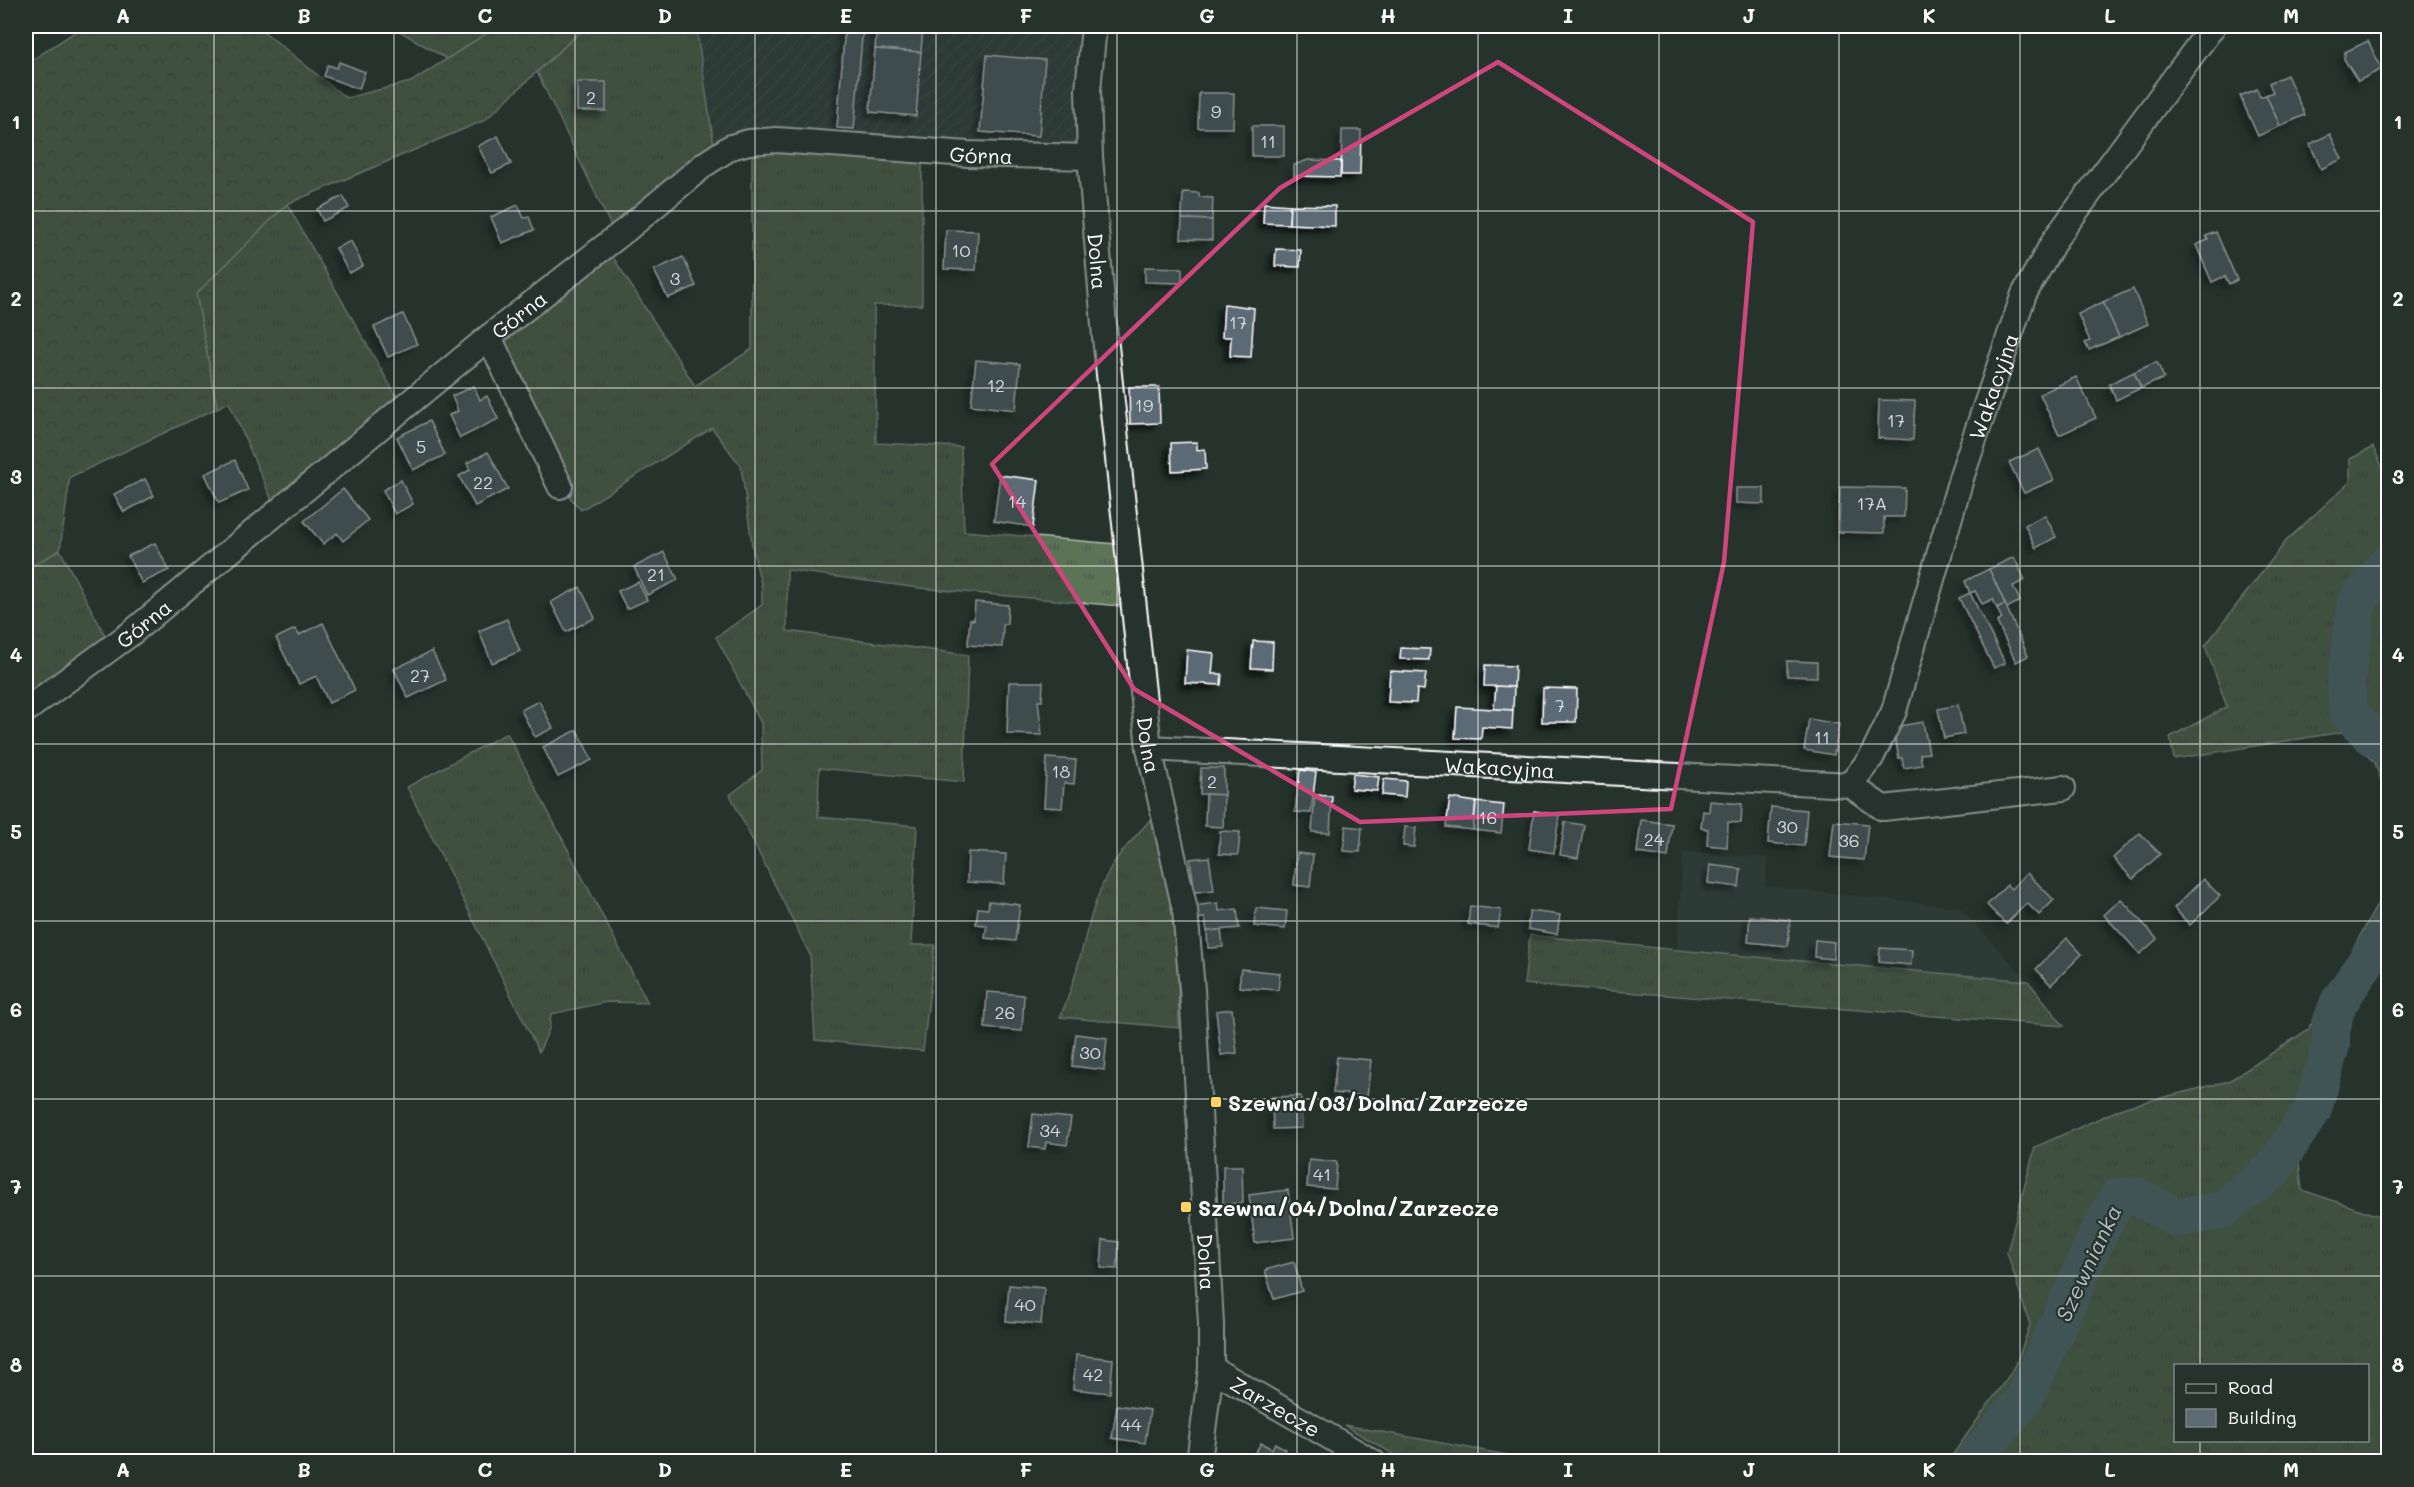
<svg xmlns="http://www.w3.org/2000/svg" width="2414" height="1487" font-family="Mali,sans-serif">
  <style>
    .built { fill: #364442 }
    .industrial { fill: url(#industrial-furrows) }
    .grass { fill: url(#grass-tufts); stroke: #aeb9ab; stroke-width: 1.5; fill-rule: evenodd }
    .forest { fill: url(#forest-crowns); stroke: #aeb9ab; stroke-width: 1.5 }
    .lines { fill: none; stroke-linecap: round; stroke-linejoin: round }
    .river { stroke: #647d86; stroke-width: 38 }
    .building { fill: #5c6b74; stroke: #fff; stroke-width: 1.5; filter: url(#shadow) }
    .minor-casing { stroke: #fff; stroke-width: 28 }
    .minor { stroke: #26332d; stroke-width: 24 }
    .marked { fill: none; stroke: #ce467c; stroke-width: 4.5; stroke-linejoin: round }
    .grid { fill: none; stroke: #fff; stroke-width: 1.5; stroke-opacity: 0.55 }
    .poi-dot { fill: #ffd166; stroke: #26332d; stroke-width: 2 }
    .labels { text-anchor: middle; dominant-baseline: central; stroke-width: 4.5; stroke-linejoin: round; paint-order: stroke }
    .number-label { font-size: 18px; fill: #d6dadc }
    .street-label { font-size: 21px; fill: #fff; stroke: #26332d }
    .poi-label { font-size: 21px; font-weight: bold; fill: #fff; stroke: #26332d; text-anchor: start }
    .water-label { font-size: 22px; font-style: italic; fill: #b2bec2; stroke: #26332d }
    .neatline { fill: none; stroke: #fff; stroke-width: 2 }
    .grid-label { font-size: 20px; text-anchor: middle; font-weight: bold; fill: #fff }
  </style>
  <defs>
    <pattern id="industrial-furrows" width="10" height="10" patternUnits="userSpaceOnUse" patternTransform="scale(1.5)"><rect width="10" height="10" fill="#364442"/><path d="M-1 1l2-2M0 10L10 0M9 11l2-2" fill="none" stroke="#4a5755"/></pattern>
    <pattern id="grass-tufts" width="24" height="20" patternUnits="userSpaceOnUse" patternTransform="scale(1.5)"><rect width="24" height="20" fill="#5d7357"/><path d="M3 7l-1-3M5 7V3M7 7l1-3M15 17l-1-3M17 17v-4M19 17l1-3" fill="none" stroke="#525a50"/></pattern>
    <pattern id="forest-crowns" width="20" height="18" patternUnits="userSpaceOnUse" patternTransform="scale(1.5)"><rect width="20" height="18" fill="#5d7357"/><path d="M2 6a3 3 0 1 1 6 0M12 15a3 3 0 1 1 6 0" fill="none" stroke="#525a50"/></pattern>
    <filter id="shadow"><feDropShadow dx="-5.5" dy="5.5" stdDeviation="3" flood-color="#0009"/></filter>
  </defs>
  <rect width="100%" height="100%" fill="#26332d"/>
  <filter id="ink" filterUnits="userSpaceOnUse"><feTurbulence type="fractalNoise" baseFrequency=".0167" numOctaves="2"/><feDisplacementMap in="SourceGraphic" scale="12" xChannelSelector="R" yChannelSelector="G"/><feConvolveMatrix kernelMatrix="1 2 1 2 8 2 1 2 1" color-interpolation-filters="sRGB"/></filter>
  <g filter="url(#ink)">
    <!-- built -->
    <path class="built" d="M1683 852 1768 858 1765 886 1959 907 2028 981 1677 950Z"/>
    <!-- industrial -->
    <path class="industrial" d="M696 26H1084L1079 51 1078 148 714 146Z"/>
    <!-- grass -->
    <g class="grass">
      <path d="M391 26H498L447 59Z"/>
      <path d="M582 26H696L714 146 612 228 537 72 583 29Z"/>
      <path d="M752 150 922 158V305H874L876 443 961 447 964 531 1116 544 1120 606 919 588 787 570V631L968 655 964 782 819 768 818 817 917 826 911 945H935L923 1051 815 1040 810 955 730 795 762 770 761 723 716 637 762 605V588L753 551 741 466 712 428 581 510 560 486 493 346 611 254 695 386 752 349Z"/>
      <path d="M287 204 399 401 272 500 229 402 217 408 196 294Z"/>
      <path d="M2373 447 2388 479V802L2375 763 2342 732 2174 759 2170 737 2227 707 2205 646 2287 540 2350 482V459Z"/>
      <path d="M60 550 108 641 26 701V569Z"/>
      <path d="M507 733 648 1003 607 1002 551 1014 549 1029 539 1052 407 787Z"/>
      <path d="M1152 817 1177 931 1179 1028 1060 1017C1082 970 1085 914 1111 867 1122 849 1139 834 1152 817Z"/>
      <path d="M2388 878V962L2355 1001 2344 1062 2298 1154 2302 1190 2388 1219V1461H1932L1951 1457 2015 1367 2030 1325 2007 1252 2035 1147 2125 1107 2229 1081 2309 1029 2384 892ZM2176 1366H2368V1440H2176Z"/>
      <path d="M1530 935 1677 950 2028 981 2064 1026 1524 984Z"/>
      <path d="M1344 1425 1540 1461H1405Z"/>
    </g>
    <!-- forest -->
    <path class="forest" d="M84 26H266L262 30 346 98 411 82 498 26H582L583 29 485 120 287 204 196 294 217 408 70 477 60 550 26 569V64Z"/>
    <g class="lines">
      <!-- river -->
      <g class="river">
        <path d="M2388 562 2357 602 2346 681 2348 711 2370 735 2388 746"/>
        <path d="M1973 1462 2026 1396 2099 1232 2118 1197 2136 1196 2177 1218 2222 1210 2273 1169 2313 1109 2331 1045V1023L2339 1002 2388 929"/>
      </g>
    </g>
    <!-- building -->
    <g class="building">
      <path d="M845 26H863L854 129 837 128Z"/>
      <path d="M877 26H923L921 52 875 49Z"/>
      <path d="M2368 41 2382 69 2358 81 2344 59 2345 52Z"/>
      <path d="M875 49 921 52 916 116 870 112Z"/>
      <path d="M987 55 1045 60 1039 136 980 132Z"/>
      <path d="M339 62 365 72 359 89 324 76 328 65 337 68Z"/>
      <path d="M2287 75 2305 115 2280 126 2266 95 2273 92 2269 83Z"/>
      <rect x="577" y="82" width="29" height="29"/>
      <path d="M2257 89 2260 97 2266 95 2280 126 2258 136 2240 96Z"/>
      <path d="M1199 93H1234L1233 128H1198Z"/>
      <rect x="1252" y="126" width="32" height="30"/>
      <path d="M1342 130H1361L1360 175H1341Z"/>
      <path d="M2330 134 2342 159 2321 169 2310 144Z"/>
      <path d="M498 136 511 164 492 173 478 146Z"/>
      <path d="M1308 160 1341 161 1340 177 1294 176V165Z"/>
      <path d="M1183 192 1199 193V197L1213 198 1212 220 1182 219Z"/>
      <path d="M343 196 349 208 323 221 317 209Z"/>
      <path d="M1264 203 1290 205 1289 224 1263 223Z"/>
      <path d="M518 205 524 218 529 217 534 230 502 243 491 217Z"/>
      <path d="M1290 205 1335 206V226L1289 224Z"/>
      <path d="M1182 219 1212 220V240L1181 239Z"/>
      <path d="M946 230 978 231 976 270 944 269Z"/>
      <path d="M2216 232 2237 280 2229 284 2225 276 2212 282 2196 245 2208 240 2206 236Z"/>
      <path d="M351 241 363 266 349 273 336 248Z"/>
      <path d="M1276 249 1301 250 1300 267 1275 266Z"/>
      <path d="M683 257 696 286 668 298 654 270Z"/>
      <path d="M1145 267 1182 268V283L1145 282Z"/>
      <path d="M2133 289 2148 324 2119 337 2103 302Z"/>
      <path d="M2103 302 2119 337 2089 350 2085 343 2090 341 2078 314Z"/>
      <path d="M1224 304 1254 308 1251 357 1230 356 1231 337H1222Z"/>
      <path d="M403 314 417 344 388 357 374 327Z"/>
      <path d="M976 360 1020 364 1016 410 971 405Z"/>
      <path d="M2157 362 2164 378 2141 388 2134 372Z"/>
      <path d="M2134 372 2141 388 2116 400 2109 384Z"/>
      <path d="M2076 377 2096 418 2059 435 2040 394Z"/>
      <path d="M474 386 480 400 487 396 498 419 460 438 449 415 458 411 452 396Z"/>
      <path d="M1129 387H1159L1160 423 1130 424Z"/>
      <path d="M1879 400 1915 401 1913 440 1878 438Z"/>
      <path d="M429 421 445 455 413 470 397 437Z"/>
      <path d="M1197 442V450L1205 449 1206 469 1172 471 1171 443Z"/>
      <path d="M2039 449 2054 480 2024 493 2009 462Z"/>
      <path d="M488 452 508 489 475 506 459 476 470 470 467 463Z"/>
      <path d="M235 460 248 490 219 503 205 474Z"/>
      <path d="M1000 475 1039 480 1033 527 994 521Z"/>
      <path d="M145 479 154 496 124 512 114 494Z"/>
      <path d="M401 480 413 504 395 514 383 490Z"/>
      <path d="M1840 487 1905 488 1904 517H1884V533L1839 532Z"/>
      <path d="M1736 488H1764V504L1736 503Z"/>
      <path d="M343 489 368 520 343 541 337 533 323 544 304 521Z"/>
      <path d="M2045 515 2056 537 2036 548 2025 525Z"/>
      <path d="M155 543 169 570 142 583 128 556Z"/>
      <path d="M664 552 678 580 647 595 634 567Z"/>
      <path d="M2014 557 2025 580 2013 586 2020 601 2007 608 1989 569Z"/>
      <path d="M1989 569 2005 604 1997 608 1993 599 1982 604 1975 591 1970 593 1965 581Z"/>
      <path d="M638 582 647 600 627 609 618 591Z"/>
      <path d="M580 587 595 618 566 632 551 602Z"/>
      <path d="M1970 593 2005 663 1994 668 1959 598Z"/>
      <path d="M975 602 1008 605 1007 624H1003L1002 647 968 645 970 619 974 620Z"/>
      <path d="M2005 604 2028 656 2016 662 1997 622 2002 619 1997 608Z"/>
      <path d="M507 619 520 651 492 663 479 631Z"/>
      <path d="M323 623 355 690 329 703 316 676 299 684 276 638 295 629 299 635Z"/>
      <path d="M1253 641 1273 642 1272 669 1251 668Z"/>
      <path d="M1401 648 1430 649 1429 660 1400 659Z"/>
      <path d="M1187 650 1214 653 1212 674H1222L1221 685 1185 683Z"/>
      <path d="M432 651 446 680 408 698 394 669Z"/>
      <path d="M1787 661 1817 662V677L1787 676Z"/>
      <path d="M1485 665 1515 666 1514 687 1484 686Z"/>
      <path d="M1390 671 1426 673 1424 690 1417 689 1416 703 1388 702Z"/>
      <path d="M1009 682H1043L1042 701H1038L1042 735 1007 734Z"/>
      <path d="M1496 686 1514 687 1513 710 1494 709Z"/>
      <path d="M1543 688 1577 689 1576 722H1542Z"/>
      <path d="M539 701 553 728 535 737 521 710Z"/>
      <path d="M1958 705 1964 734 1944 738 1938 709Z"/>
      <path d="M1457 707 1513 710 1512 729 1482 727 1481 739 1455 738Z"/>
      <path d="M1809 719 1839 724 1834 755 1804 750Z"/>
      <path d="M1923 722 1929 753 1920 754 1922 765 1904 768 1902 758H1899L1893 727Z"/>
      <path d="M577 730 592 760 558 777 543 747Z"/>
      <path d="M1047 758 1076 760 1074 784 1064 783 1062 808 1044 807Z"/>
      <path d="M1201 768H1224V795L1200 794Z"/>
      <path d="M1300 770 1316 772 1311 813 1295 812Z"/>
      <path d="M1353 774 1379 777 1377 791 1351 789Z"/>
      <path d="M1384 779 1406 781 1405 797 1382 795Z"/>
      <path d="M1206 794 1224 795 1223 827 1205 826Z"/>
      <path d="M1315 795 1332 796 1330 833 1312 832Z"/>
      <path d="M1450 798 1476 802 1473 830 1446 827Z"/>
      <path d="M1710 801 1742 804 1741 823 1728 822 1727 847 1707 845 1708 829 1701 828 1703 811 1709 812Z"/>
      <path d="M1476 802 1504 805 1501 833 1473 830Z"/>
      <path d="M1771 807 1807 810 1804 846 1768 843Z"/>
      <path d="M1534 811 1559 815 1554 853 1529 849Z"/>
      <path d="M1641 820 1672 824 1668 857 1637 853Z"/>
      <path d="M1834 821 1868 824 1864 860 1830 857Z"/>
      <path d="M1565 822 1584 825 1578 858 1560 855Z"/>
      <path d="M1346 826 1362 828 1360 852 1343 851Z"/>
      <path d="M1405 827 1416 828 1414 847 1403 846Z"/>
      <path d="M1220 831 1240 832 1238 855 1219 854Z"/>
      <path d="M2140 833 2160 854 2133 879 2113 858Z"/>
      <path d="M968 852 1006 854 1004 884 967 882Z"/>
      <path d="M1297 853 1313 855 1310 887 1294 885Z"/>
      <path d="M1209 857 1214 890 1195 892 1190 859Z"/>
      <path d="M1710 865 1741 869 1739 887 1708 883Z"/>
      <path d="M2027 873 2054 900 2039 915 2027 903 2006 924 1987 905 2007 885 2011 889Z"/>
      <path d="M2203 879 2220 896 2190 925 2174 908Z"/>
      <path d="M2121 899 2157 939 2140 954 2104 915Z"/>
      <path d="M989 901 1020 905 1015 941 985 938 987 925 976 924 978 908 988 909Z"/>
      <path d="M1218 903 1219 911 1237 909 1239 928 1207 931 1205 918 1194 919 1193 906Z"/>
      <path d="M1470 906 1501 910 1498 928 1468 924Z"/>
      <path d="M1256 908 1287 911 1285 929 1254 926Z"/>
      <path d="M1529 911 1560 915 1557 934 1528 929Z"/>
      <path d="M1750 916 1790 920 1788 946 1748 942Z"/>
      <path d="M1221 930 1223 947 1208 948 1207 931Z"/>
      <path d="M2067 938 2082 954 2051 985 2036 969Z"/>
      <path d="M1815 940 1834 942 1833 959 1814 957Z"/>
      <path d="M1880 948 1912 950 1911 965 1879 962Z"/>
      <path d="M1241 969 1280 973 1278 990 1239 987Z"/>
      <path d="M987 992 1024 995 1022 1031 985 1028Z"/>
      <path d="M1232 1009 1237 1053 1221 1055 1216 1011Z"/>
      <path d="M1076 1034 1107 1038 1104 1070 1072 1066Z"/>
      <path d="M1337 1057 1371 1060 1367 1096 1333 1093Z"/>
      <path d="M1301 1096 1302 1128 1273 1129 1272 1097Z"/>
      <path d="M1033 1114 1071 1118 1067 1145 1046 1142 1045 1149 1029 1147Z"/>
      <path d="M1309 1159 1337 1162 1335 1189 1307 1187Z"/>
      <path d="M1223 1166H1242L1243 1203 1223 1204Z"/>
      <path d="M1288 1190 1294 1238 1255 1243 1249 1195Z"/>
      <path d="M1103 1240 1119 1242 1117 1269 1101 1268Z"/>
      <path d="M1294 1262 1302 1291 1274 1299 1265 1270Z"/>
      <path d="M1009 1285 1044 1288 1041 1324 1006 1321Z"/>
      <path d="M1076 1355 1113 1359 1110 1393 1073 1389Z"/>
      <path d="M1117 1405 1150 1410 1145 1443 1112 1438Z"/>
      <path d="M1261 1443 1272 1449 1275 1443 1285 1449 1281 1455 1285 1457 1282 1462H1250Z"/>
    </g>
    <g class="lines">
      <!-- minor casing -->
      <g class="minor-casing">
        <g id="minor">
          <path id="s1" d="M1094 26 1088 90 1090 157 1105 337 1149 748 1185 910 1192 989 1211 1324V1368L1199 1462"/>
          <path d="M489 337 560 486"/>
          <path id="s2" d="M26 710 130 634 489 337 627 229 705 164 731 147 749 142 777 140 968 154 1090 157"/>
          <path id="s3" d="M1149 748 1850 785 1871 758 1894 711 1962 475 2024 294 2056 238 2213 26"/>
          <path d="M1850 785 1883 808 2063 788"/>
          <path id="s4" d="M1211 1368 1373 1462"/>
        </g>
      </g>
      <!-- minor -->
      <use href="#minor" class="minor"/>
    </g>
  </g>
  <!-- marked area -->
  <path d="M0 0H2414V1487H0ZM1498 62 1753 222 1724 562 1671 809 1360 822 1134 689 992 464 1280 188Z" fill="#26332d" fill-opacity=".55" fill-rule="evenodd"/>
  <path class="marked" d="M1498 62 1753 222 1724 562 1671 809 1360 822 1134 689 992 464 1280 188Z"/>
  <!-- grid -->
  <path class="grid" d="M214 26V1462M394 26V1462M575 26V1462M755 26V1462M936 26V1462M1117 26V1462M1297 26V1462M1478 26V1462M1659 26V1462M1839 26V1462M2020 26V1462M2200 26V1366M26 211H2388M26 388H2388M26 566H2388M26 744H2388M26 921H2388M26 1099H2388M26 1276H2388M2200 1440V1462"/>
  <!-- markers -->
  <g class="poi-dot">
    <rect x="1210" y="1096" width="12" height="12" rx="3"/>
    <rect x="1180" y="1201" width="12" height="12" rx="3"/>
  </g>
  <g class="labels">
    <!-- number labels -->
    <g class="number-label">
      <text x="591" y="97">2</text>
      <text x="1216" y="111">9</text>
      <text x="1268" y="141">11</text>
      <text x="961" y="250">10</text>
      <text x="675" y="278">3</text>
      <text x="1238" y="322">17</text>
      <text x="996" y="385">12</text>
      <text x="1144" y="405">19</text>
      <text x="1896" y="420">17</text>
      <text x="421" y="446">5</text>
      <text x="483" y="482">22</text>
      <text x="1017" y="501">14</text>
      <text x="1872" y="503">17A</text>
      <text x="656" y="574">21</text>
      <text x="420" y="675">27</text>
      <text x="1560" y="705">7</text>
      <text x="1822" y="737">11</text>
      <text x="1061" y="771">18</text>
      <text x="1212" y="781">2</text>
      <text x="1488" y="817">16</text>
      <text x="1787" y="826">30</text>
      <text x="1654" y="839">24</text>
      <text x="1849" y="840">36</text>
      <text x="1005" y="1012">26</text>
      <text x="1090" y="1052">30</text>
      <text x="1050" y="1130">34</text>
      <text x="1322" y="1174">41</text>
      <text x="1025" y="1304">40</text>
      <text x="1093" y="1374">42</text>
      <text x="1131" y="1424">44</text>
    </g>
    <!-- street labels -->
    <g class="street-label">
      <text stroke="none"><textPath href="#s2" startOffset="1154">Górna</textPath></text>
      <text stroke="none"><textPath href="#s1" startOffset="236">Dolna</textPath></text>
      <text stroke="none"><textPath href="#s2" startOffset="632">Górna</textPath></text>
      <text stroke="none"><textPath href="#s3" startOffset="1128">Wakacyjna</textPath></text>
      <text stroke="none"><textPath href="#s2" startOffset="146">Górna</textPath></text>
      <text stroke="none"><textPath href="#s1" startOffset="722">Dolna</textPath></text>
      <text stroke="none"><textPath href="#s3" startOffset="351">Wakacyjna</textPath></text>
      <text stroke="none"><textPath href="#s1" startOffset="1244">Dolna</textPath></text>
      <text stroke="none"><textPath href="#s4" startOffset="75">Zarzecze</textPath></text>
    </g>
    <!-- poi labels -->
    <g class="poi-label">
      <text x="1228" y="1102">Szewna/03/Dolna/Zarzecze</text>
      <text x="1198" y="1207">Szewna/04/Dolna/Zarzecze</text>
    </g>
    <!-- water labels -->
    <g class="water-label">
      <text transform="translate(2088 1263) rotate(-65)">Szewnianka</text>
    </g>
  </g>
  <!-- margin -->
  <rect width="2414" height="1487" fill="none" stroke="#26332d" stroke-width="66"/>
  <!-- legend -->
  <rect x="2174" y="1364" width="195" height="78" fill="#26332d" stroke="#7d8581" stroke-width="1.5"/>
  <rect x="2186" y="1384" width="30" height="9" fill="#26332d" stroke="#7d8581" stroke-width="1.5"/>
  <text x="2228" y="1394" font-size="18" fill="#ffffff">Road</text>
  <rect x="2186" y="1409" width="30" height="18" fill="#5c6b74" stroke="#7d8581" stroke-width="1.5"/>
  <text x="2228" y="1424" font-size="18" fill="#ffffff">Building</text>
  <rect x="33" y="33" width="2348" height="1421" class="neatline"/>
  <g class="grid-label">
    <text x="123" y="23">A</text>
    <text x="304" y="23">B</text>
    <text x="485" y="23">C</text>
    <text x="665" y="23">D</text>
    <text x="846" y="23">E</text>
    <text x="1026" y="23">F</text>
    <text x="1207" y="23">G</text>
    <text x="1388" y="23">H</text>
    <text x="1568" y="23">I</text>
    <text x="1749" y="23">J</text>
    <text x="1929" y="23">K</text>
    <text x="2110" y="23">L</text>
    <text x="2291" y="23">M</text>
    <text x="16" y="129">1</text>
    <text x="2398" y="129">1</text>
    <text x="16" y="306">2</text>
    <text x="2398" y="306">2</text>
    <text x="16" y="484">3</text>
    <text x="2398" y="484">3</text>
    <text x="16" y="662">4</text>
    <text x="2398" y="662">4</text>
    <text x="16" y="839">5</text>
    <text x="2398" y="839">5</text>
    <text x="16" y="1017">6</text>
    <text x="2398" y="1017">6</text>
    <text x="16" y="1194">7</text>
    <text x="2398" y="1194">7</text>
    <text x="16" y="1372">8</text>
    <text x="2398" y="1372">8</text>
    <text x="123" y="1477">A</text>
    <text x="304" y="1477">B</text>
    <text x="485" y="1477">C</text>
    <text x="665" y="1477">D</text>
    <text x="846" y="1477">E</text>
    <text x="1026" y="1477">F</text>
    <text x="1207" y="1477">G</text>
    <text x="1388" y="1477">H</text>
    <text x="1568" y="1477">I</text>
    <text x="1749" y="1477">J</text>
    <text x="1929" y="1477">K</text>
    <text x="2110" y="1477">L</text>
    <text x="2291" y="1477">M</text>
  </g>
</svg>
